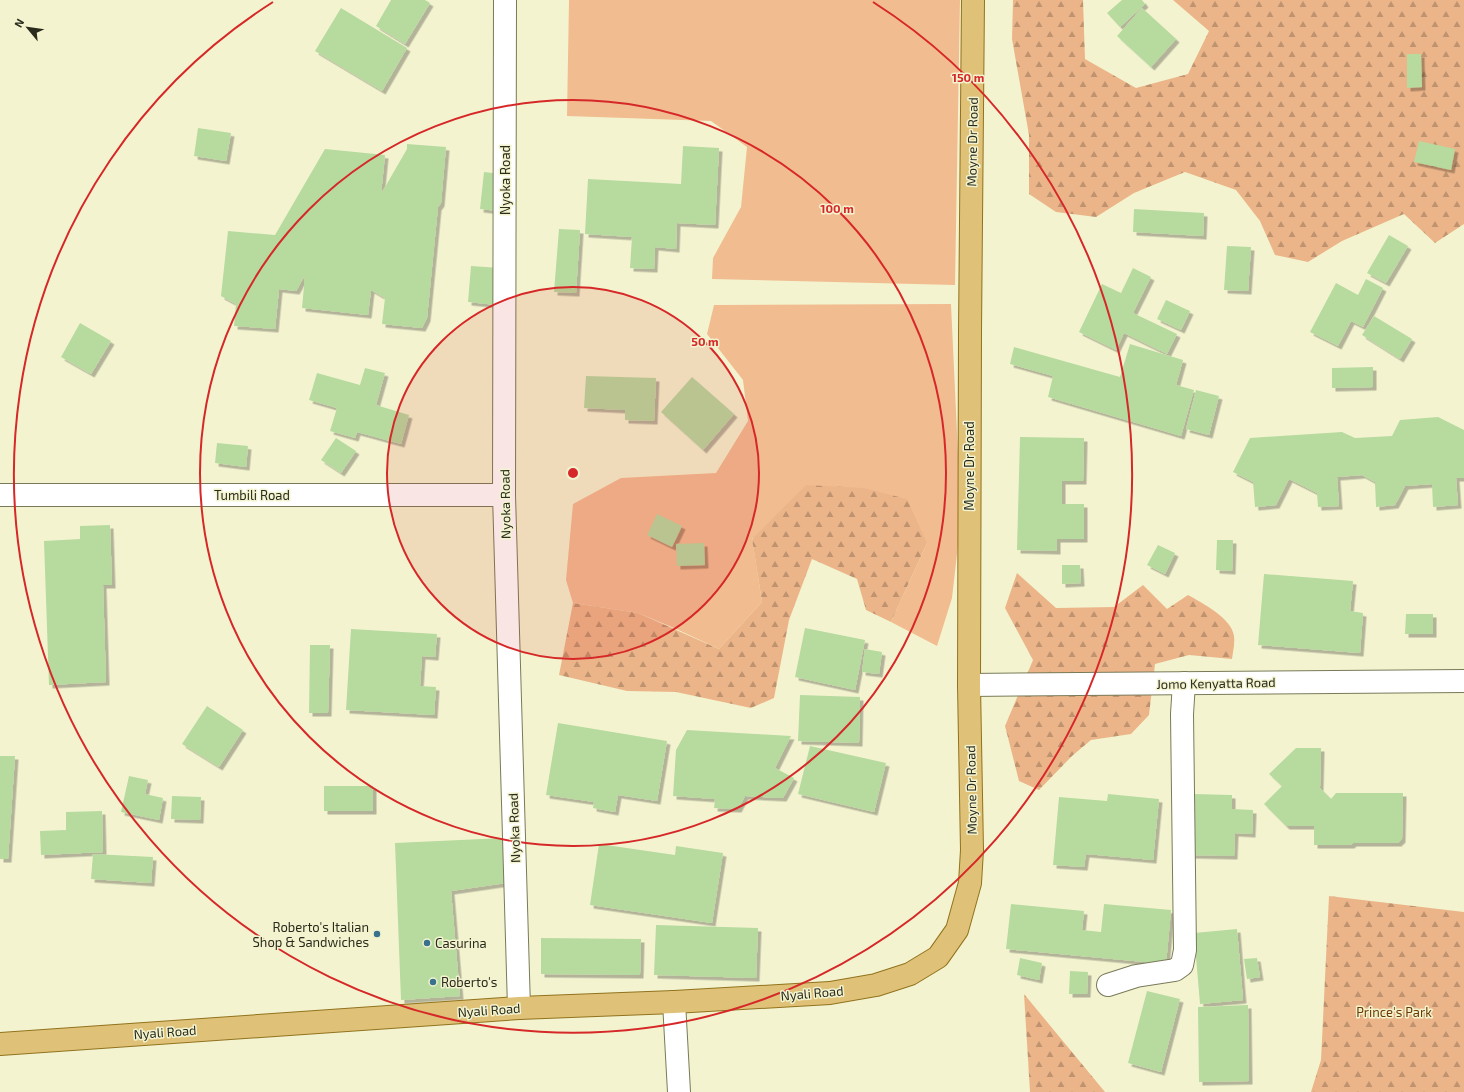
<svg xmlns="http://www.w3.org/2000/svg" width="1464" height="1092" font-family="'Exo 2',sans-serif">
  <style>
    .grass { fill: #f2bc91 }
    .forest { fill: url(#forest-firs) }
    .building { fill: #b7da9f; filter: url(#shadow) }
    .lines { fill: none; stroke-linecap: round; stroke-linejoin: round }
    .minor-casing { stroke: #797a59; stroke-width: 24 }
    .major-casing { stroke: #92721e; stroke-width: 24 }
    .minor { stroke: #fff; stroke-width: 22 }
    .major { stroke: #dfc278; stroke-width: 22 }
    .ring { fill: none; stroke: #d62828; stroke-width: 2 }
    .poi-dot { fill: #3a718c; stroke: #f3f4cf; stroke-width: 1.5 }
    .labels { text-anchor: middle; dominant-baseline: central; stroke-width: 3; stroke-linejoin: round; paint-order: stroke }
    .street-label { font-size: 13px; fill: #2a2a1d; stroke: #f3f4cf }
    .poi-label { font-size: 13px; fill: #2a2a1d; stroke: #f3f4cf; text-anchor: start }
    .park-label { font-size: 13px; fill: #6b3901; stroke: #f3f4cf }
    .centre { fill: #d62828; stroke: #f3f4cf; stroke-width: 2 }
    .ring-label { font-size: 12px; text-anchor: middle; font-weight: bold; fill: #d62828; stroke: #f3f4cf; stroke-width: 3; stroke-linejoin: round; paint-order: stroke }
  </style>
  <defs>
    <pattern id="forest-firs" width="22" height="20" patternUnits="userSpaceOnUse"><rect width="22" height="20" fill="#ecb589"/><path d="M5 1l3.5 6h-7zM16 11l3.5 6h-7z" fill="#bf936f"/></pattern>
    <filter id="shadow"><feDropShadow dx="3.5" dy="3.5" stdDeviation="0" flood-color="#0004"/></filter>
  </defs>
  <rect width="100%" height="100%" fill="#f3f4cf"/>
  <!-- grass -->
  <g class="grass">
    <path d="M569 0H960L955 285 712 279 713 258 741 207 747 147 711 121 567 116Z"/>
    <path d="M951 304 961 519 952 598 937 646 891 622 927 543 752 538 762 602 719 649 672 627 638 613 573 603 566 580 573 504 621 478 716 473 748 421 743 380 707 334 714 305Z"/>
  </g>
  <!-- forest -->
  <g class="forest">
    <path d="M1013 0H1083L1085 59 1136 88 1188 74 1209 31 1173 0H1464V224L1435 243 1404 214 1342 241 1308 262 1275 255 1260 221 1236 190 1185 172 1134 193 1096 217 1056 212 1029 194V135L1012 39Z"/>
    <path d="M806 485 864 488 907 499 927 543 891 622 866 610 857 579 812 559 789 620 774 698 751 708 676 692 627 691 559 675 573 603 638 613 719 649 762 602 752 539Z"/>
    <path d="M1017 573 1056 608 1114 607 1143 585 1167 609 1188 595C1202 603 1232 618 1234 636 1235 643 1233 652 1232 659L1189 655 1155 664 1149 715 1131 734 1091 740 1072 756 1039 790 1019 781 1005 726 1033 660 1005 608Z"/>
    <path d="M1329 896 1464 912V1092H1311L1321 1060Z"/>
    <path d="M1024 994 1105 1092H1030Z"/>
  </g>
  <!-- building -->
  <g class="building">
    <path d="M391 0H425L430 3 405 44 376 26Z"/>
    <path d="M1122 0H1142L1145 4 1120 27 1107 13Z"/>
    <path d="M341 8 407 48 382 91 315 51Z"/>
    <path d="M1142 8 1176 39 1151 67 1117 36Z"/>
    <path d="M1407 54H1421L1422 87 1407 88Z"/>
    <path d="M198 128 231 133 226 161 194 156Z"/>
    <path d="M1419 141 1455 149 1451 170 1414 162Z"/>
    <path d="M407 144 446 147 441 203 438 207 427 318 422 328 382 324 385 298 371 290 368 315 302 308 305 275 296 291 279 289 275 329 234 326 236 304 221 296 228 231 275 235 325 149 385 155 381 194 407 149Z"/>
    <path d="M683 146 719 148 715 225 677 223 676 249 655 247 654 269 630 268 632 237 585 234 588 179 681 184Z"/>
    <path d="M484 172 502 174 498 211 480 209Z"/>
    <path d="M1134 209 1204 213 1203 236 1133 232Z"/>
    <path d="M559 229 580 230 576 293 554 292Z"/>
    <path d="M1389 235 1408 246 1386 283 1367 273Z"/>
    <path d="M1227 246 1251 247 1248 291 1224 290Z"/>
    <path d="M471 266 500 268 497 305 468 302Z"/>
    <path d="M1133 268 1151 277 1133 313 1177 334 1167 354 1124 333 1116 350 1079 332 1102 284 1121 293Z"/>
    <path d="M1366 279 1383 288 1363 327 1351 321 1338 346 1310 332 1336 283 1358 295Z"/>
    <path d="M1166 300 1190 311 1181 330 1157 319Z"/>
    <path d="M1374 316 1412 339 1400 359 1362 335Z"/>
    <path d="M80 323 111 341 91 374 61 357Z"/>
    <path d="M1130 344 1183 360 1176 385 1194 390 1181 436 1048 397 1053 376 1010 364 1014 347 1120 377Z"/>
    <path d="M1373 367V387L1332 388V368Z"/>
    <path d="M365 368 385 373 376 405 409 415 401 444 357 432 355 438 330 431 337 408 309 400 317 373 360 385Z"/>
    <path d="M586 376 656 378 654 421 625 420V410L584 408Z"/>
    <path d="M692 377 734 414 703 450 661 412Z"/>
    <path d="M1196 390 1219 396 1209 435 1186 429Z"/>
    <path d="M1438 417 1464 430V478H1456L1458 505 1433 507 1432 484 1405 486 1395 505 1376 507 1375 482 1362 475 1337 477 1339 506 1318 507 1317 493 1289 479 1276 505 1255 507 1253 482 1233 472 1250 438 1342 432 1355 438 1392 436 1400 420Z"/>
    <path d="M1020 437 1084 438 1083 481H1062V504H1084V539H1057V551L1017 550Z"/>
    <path d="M336 438 356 451 341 473 321 460Z"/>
    <path d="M217 443 248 446 246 467 215 463Z"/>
    <path d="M657 514 682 526 672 547 647 535Z"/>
    <path d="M110 525 112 585H103L106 682 49 685 44 541 80 539V526Z"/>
    <path d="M1217 540H1233L1232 571 1216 570Z"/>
    <path d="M704 543 705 565 677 566 676 544Z"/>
    <path d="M1158 545 1175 553 1165 574 1147 565Z"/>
    <path d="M1062 565H1080L1081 583 1062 584Z"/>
    <path d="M1264 574 1353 581 1350 611 1363 613 1360 653 1258 645Z"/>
    <path d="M1406 614H1433V634H1405Z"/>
    <path d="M805 628 865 640 855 690 795 677Z"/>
    <path d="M351 629 437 634 435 657 422 656 420 686 436 687 434 715 346 710Z"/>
    <path d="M310 645H330L328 713H309Z"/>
    <path d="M865 649 882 652 879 674 862 672Z"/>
    <path d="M800 695 860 697 859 743 798 741Z"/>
    <path d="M207 706 243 730 219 767 182 744Z"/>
    <path d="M558 723 667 741 657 801 618 795 615 812 593 808 594 802 546 795Z"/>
    <path d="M687 730 791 736 775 768 794 778 783 798 745 796 738 809 714 808 715 799 673 796 676 750Z"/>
    <path d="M810 746 886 763 874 812 798 794Z"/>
    <path d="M1296 748H1321L1320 788 1331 799 1336 793H1403L1402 839 1398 843H1353L1351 845H1314V826H1286L1264 804 1282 786 1269 774Z"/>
    <path d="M0 756H15L8 859H0Z"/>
    <path d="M129 776 148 780 145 794 163 798 159 820 121 812Z"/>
    <rect x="324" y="786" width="49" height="25"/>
    <path d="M1108 794 1159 799 1153 860 1086 854 1084 867 1053 865 1059 797 1107 801Z"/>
    <path d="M1193 794 1232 795V809L1253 810 1252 834 1235 833 1234 856 1190 855Z"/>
    <path d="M172 796 201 797 200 820 171 819Z"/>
    <path d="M102 811 103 852 41 855 40 831 66 830V812Z"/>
    <path d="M504 838 506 883 451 891 460 996 401 1000 395 843Z"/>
    <path d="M599 844 675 855 676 846 723 853 712 923 590 905Z"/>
    <path d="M93 854 153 857 151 883 91 879Z"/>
    <path d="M1011 904 1084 911 1082 930 1101 932 1104 904 1171 910 1166 964 1006 949Z"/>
    <path d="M656 925 758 928 756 978 654 975Z"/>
    <path d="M1237 929 1243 1000 1200 1004 1194 933Z"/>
    <path d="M541 938 641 939 640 975 541 974Z"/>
    <path d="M1020 958 1042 963 1039 980 1017 975Z"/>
    <path d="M1257 958 1260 977 1247 979 1244 959Z"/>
    <path d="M1070 971 1088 972 1087 994H1069Z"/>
    <path d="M1147 991 1180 999 1161 1072 1128 1063Z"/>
    <path d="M1248 1005 1249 1081 1199 1082 1198 1007Z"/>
  </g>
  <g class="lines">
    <!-- minor casing -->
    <g class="minor-casing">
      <g id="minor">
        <path d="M505 0 504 495 519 1008"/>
        <path d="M0 495H504"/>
        <path d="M969 685 1464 681"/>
        <path d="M1108 985 1136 976 1175 970 1182 965 1185 950 1182 714 1184 683"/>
        <path d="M674 1002 679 1092"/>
      </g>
    </g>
    <!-- major casing -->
    <g class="major-casing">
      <path id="major" d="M0 1044 519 1008 674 1002 830 993 876 985 910 974 938 957 957 930 970 883 972 850 969 685 970 332 973 0"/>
    </g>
    <!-- minor -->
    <use href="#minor" class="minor"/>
    <!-- major -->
    <use href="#major" class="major"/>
  </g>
  <!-- distance rings -->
  <circle cx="573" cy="473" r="186" fill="#d62828" fill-opacity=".12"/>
  <g class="ring">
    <circle cx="573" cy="473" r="186"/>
    <circle cx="573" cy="473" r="373"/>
    <path d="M873 2A559 559 0 1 1 273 2"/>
  </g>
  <!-- markers -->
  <g class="poi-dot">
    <circle cx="377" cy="934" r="4"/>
    <circle cx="427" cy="943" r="4"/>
    <circle cx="433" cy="982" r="4"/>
  </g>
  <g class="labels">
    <!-- street labels -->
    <g class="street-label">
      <text transform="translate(972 142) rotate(-89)">Moyne Dr Road</text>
      <text transform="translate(505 180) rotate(-90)">Nyoka Road</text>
      <text transform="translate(969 466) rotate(-90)">Moyne Dr Road</text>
      <text x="252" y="495">Tumbili Road</text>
      <text transform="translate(505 504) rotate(-91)">Nyoka Road</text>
      <text transform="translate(1216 683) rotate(-1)">Jomo Kenyatta Road</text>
      <text transform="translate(971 790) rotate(-91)">Moyne Dr Road</text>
      <text transform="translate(514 828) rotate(-92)">Nyoka Road</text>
      <text transform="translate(812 993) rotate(-5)">Nyali Road</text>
      <text transform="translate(489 1010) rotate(-4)">Nyali Road</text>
      <text transform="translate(165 1032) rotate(-4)">Nyali Road</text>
    </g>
    <!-- poi labels -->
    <g class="poi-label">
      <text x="369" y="927" text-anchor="end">Roberto's Italian<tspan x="369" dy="15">Shop &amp; Sandwiches</tspan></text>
      <text x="435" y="943">Casurina</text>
      <text x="441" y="982">Roberto's</text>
    </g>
    <!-- park labels -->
    <g class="park-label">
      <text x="1394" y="1012">Prince's Park</text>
    </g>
  </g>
  <circle cx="573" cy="473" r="6" class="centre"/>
  <g class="ring-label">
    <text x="968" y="82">150 m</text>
    <text x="837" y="213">100 m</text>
    <text x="705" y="346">50 m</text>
  </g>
  <!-- north arrow -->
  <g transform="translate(28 28) rotate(299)" stroke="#f3f4cf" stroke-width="3" paint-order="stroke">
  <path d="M0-3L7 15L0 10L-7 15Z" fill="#2a2a1d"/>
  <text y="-6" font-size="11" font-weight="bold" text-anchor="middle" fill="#2a2a1d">N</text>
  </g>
</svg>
